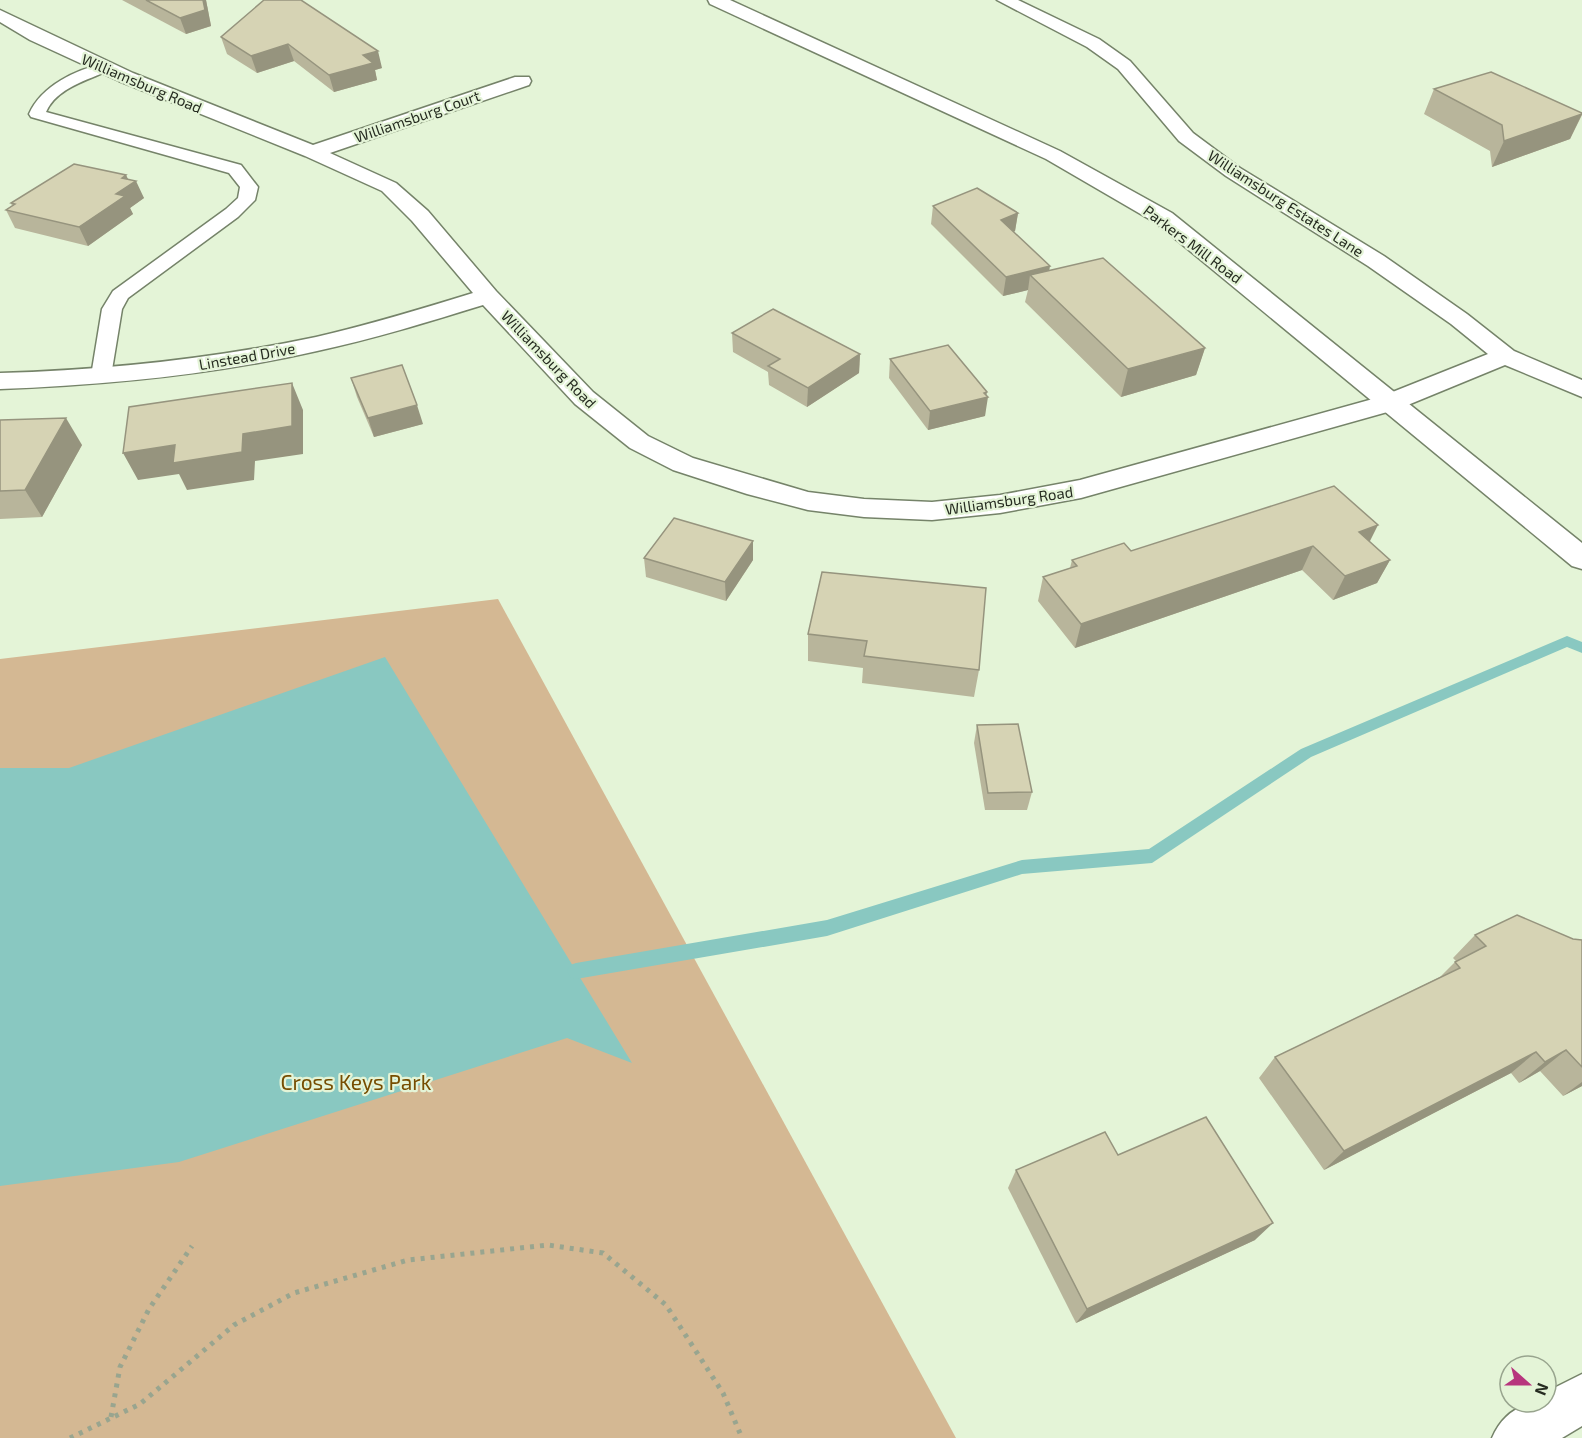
<svg xmlns="http://www.w3.org/2000/svg" width="1582" height="1438" font-family="'Exo 2',sans-serif">
  <style>
    .green { fill: #d4b893 }
    .water { fill: #89c8c1 }
    .lines { fill: none; stroke-linecap: round; stroke-linejoin: round }
    .stream { fill: #89c8c1; fill-rule: evenodd }
    .service-casing { stroke: #758369; stroke-width: 3 }
    .minor-casing { stroke: #758369; stroke-width: 3 }
    .secondary-casing { stroke: #758369; stroke-width: 3 }
    .path { stroke: #99a58f; stroke-width: 5; stroke-dasharray: 4 6; stroke-linecap: butt }
    .service { fill: #fff; fill-rule: evenodd }
    .minor { fill: #fff; fill-rule: evenodd }
    .secondary { fill: #fff; fill-rule: evenodd }
    .wall { fill: #b8b59b }
    .shaded-wall { fill: #96947e }
    .building { fill: #d6d3b4; stroke: #96947e; stroke-width: 1.5 }
    .labels { text-anchor: middle; dominant-baseline: central; stroke-width: 4.5; stroke-linejoin: round; paint-order: stroke }
    .far-street-label { font-size: 15px; fill: #262c21; stroke: #e4f4d7 }
    .near-park-label { font-size: 21px; fill: #764d01; stroke: #e4f4d7 }
  </style>
  <rect width="100%" height="100%" fill="#e4f4d7"/>
  <!-- green -->
  <path class="green" d="M498 599 956 1438H0V659Z"/>
  <!-- water -->
  <path class="water" d="M385 657 632 1063 567 1038 179 1162 0 1186V768H69Z"/>
  <g class="lines">
    <!-- stream -->
    <path class="stream" d="M1567 636 1582 642V653L1567 647 1311 757 1152 863 1022 874 827 936 576 979 570 977 567 971 570 965 576 963 827 920 1022 860 1149 849 1301 749Z"/>
    <!-- service casing -->
    <g class="service-casing">
      <path id="service" d="M105 63 110 64 112 67 110 70C88 80 56 88 46 112L241 165 258 187 255 200 238 217 128 298 122 309 111 376 108 380H94L91 376 102 309 113 291 226 209 238 198 240 187 229 173 31 117 29 114C42 85 76 70 105 63Z"/>
    </g>
    <!-- minor casing -->
    <g class="minor-casing">
      <g id="minor">
        <path d="M997 0H1018L1099 39 1130 61 1193 133 1240 168 1384 256 1467 314 1514 351 1582 380V397L1505 365 1398 409 1081 498 1000 513 932 520 864 517 808 510 747 494 673 470 630 448 575 404 483 305C428 322 373 339 317 351 212 375 107 385 0 389V373C106 370 211 359 316 337 369 325 421 309 473 293L412 221 382 191 305 156 119 81 30 40 0 22V10L133 73 313 145 515 77H529L531 81 529 85 330 153 396 183 428 211 496 291 593 392 648 436 693 458 808 492 864 499 932 502 1000 495 1080 480 1380 397 1488 354 1451 324 1368 266 1226 176 1179 141 1118 69 1087 47Z"/>
        <path d="M1582 1374V1426L1562 1438H1492C1502 1415 1520 1402 1546 1402V1392Z"/>
      </g>
    </g>
    <!-- secondary casing -->
    <g class="secondary-casing">
      <path id="secondary" d="M708 0H730L1060 151 1172 213 1582 543V569L1572 566 1156 223 1046 159 710 4Z"/>
    </g>
    <!-- path -->
    <g class="path">
      <path d="M111 1417 120 1367 149 1309 192 1246"/>
      <path d="M70 1438 140 1404 234 1325 294 1293 408 1260 548 1245 603 1253 666 1305 723 1393 742 1438"/>
    </g>
    <!-- service -->
    <use href="#service" class="service"/>
    <!-- minor -->
    <use href="#minor" class="minor"/>
    <!-- secondary -->
    <use href="#secondary" class="secondary"/>
  </g>
  <!-- wall -->
  <g class="wall">
    <path d="M122 0H206L211 26 186 34Z"/>
    <path d="M264 0 382 68 375 70 377 80 334 92 294 61 257 73 227 54 221 37Z"/>
    <path d="M1434 89 1582 113V115L1570 139 1492 167 1490 151 1424 114Z"/>
    <path d="M126 175 128 179 144 198 130 208 133 214 88 246 15 228 6 210 12 206 11 203Z"/>
    <path d="M933 206 1018 213 1015 231 1014 232 1049 271 1205 348 1196 375 1121 397 1025 302 1028 290 1003 296 931 224Z"/>
    <path d="M732 333 860 354 859 373 807 407 769 385 768 372 733 352Z"/>
    <path d="M890 359 986 395 985 416 928 430 889 378Z"/>
    <path d="M351 378 423 424 374 437 357 397Z"/>
    <path d="M0 420 82 445 42 517 0 519Z"/>
    <path d="M753 541V560L726 601 646 577 644 558Z"/>
    <path d="M1370 542 1390 560 1377 583 1333 600 1302 570 1075 648 1038 601 1043 577 1070 568 1072 560 1131 551Z"/>
    <path d="M822 572 979 670 974 697 862 683 863 668 808 661V634Z"/>
    <path d="M977 725 1032 792 1027 810H985L974 743Z"/>
    <path d="M1475 935 1573 939 1582 940V1086L1563 1096 1540 1071 1519 1083 1511 1073 1324 1170 1259 1078 1275 1057 1440 977 1456 961 1453 958Z"/>
    <path d="M1118 1155 1255 1240 1076 1323 1008 1188 1016 1170Z"/>
  </g>
  <!-- shaded-wall -->
  <g class="shaded-wall">
    <path d="M203 0H206L211 26 186 34 180 18Z"/>
    <path d="M288 44 294 61 257 73 251 56Z"/>
    <path d="M378 51 382 68 375 70 377 80 334 92 329 75 363 55Z"/>
    <path d="M1582 114 1570 139 1492 167 1504 141Z"/>
    <path d="M126 175 130 184 136 181 144 198 130 208 133 214 88 246 79 227 116 194 122 178Z"/>
    <path d="M1018 213 1015 231 998 238 1001 220Z"/>
    <path d="M1050 266 1047 285 1030 275 1028 290 1003 296 1006 277Z"/>
    <path d="M1205 348 1196 375 1121 397 1128 369Z"/>
    <path d="M860 354 859 373 807 407 808 388Z"/>
    <path d="M292 383 303 410V454L255 461 254 480 187 490 179 474 138 480 123 453 243 434Z"/>
    <path d="M987 392 986 397H988L985 416 928 430 930 411Z"/>
    <path d="M417 405 423 424 374 437 368 418Z"/>
    <path d="M66 418 82 445 42 517 25 490Z"/>
    <path d="M1378 525 1366 549 1359 532Z"/>
    <path d="M753 541V560L726 601 725 582Z"/>
    <path d="M1313 546 1302 570 1075 648 1081 624Z"/>
    <path d="M1390 560 1377 583 1333 600 1345 576Z"/>
    <path d="M1566 1050 1540 1071 1519 1083 1545 1062Z"/>
    <path d="M1536 1052 1511 1073 1324 1170 1344 1151Z"/>
    <path d="M1582 1082V1086L1563 1096Z"/>
    <path d="M1273 1223 1255 1240 1076 1323 1087 1309Z"/>
  </g>
  <!-- building -->
  <g class="building">
    <path d="M146 0H203L205 10 180 18Z"/>
    <path d="M264 0H301L378 51 363 55 373 63 329 75 288 44 251 56 221 37Z"/>
    <path d="M1491 72 1582 113V114L1504 141 1502 125 1434 89Z"/>
    <path d="M74 164 126 175 122 178 136 181 116 194 125 196 79 227 6 210 15 204 11 203Z"/>
    <path d="M977 188 1018 213 1001 220 1050 266 1006 277 933 206Z"/>
    <path d="M1103 258 1205 348 1128 369 1030 275Z"/>
    <path d="M773 309 860 354 808 388 768 366 780 359 732 333Z"/>
    <path d="M948 345 987 392 984 393 988 397 930 411 890 359Z"/>
    <path d="M402 365 417 405 368 418 351 378Z"/>
    <path d="M292 383V426L243 434 242 452 173 463 175 445 123 453 129 407Z"/>
    <path d="M66 418 25 490 0 491V420Z"/>
    <path d="M1334 486 1378 525 1359 532 1390 560 1345 576 1313 546 1081 624 1043 577 1077 566 1072 560 1124 543 1131 551Z"/>
    <path d="M674 518 753 541 725 582 644 558Z"/>
    <path d="M822 572 986 588 979 670 864 656 867 641 808 634Z"/>
    <path d="M1018 724 1032 792 988 793 977 725Z"/>
    <path d="M1517 915 1573 939 1582 940V1067L1566 1050 1545 1062 1536 1052 1344 1151 1275 1057 1460 968 1455 962 1486 946 1475 935Z"/>
    <path d="M1206 1117 1273 1223 1087 1309 1016 1170 1105 1132 1118 1155Z"/>
  </g>
  <g class="labels">
    <!-- far-street labels -->
    <g class="far-street-label">
      <text transform="translate(142 83) rotate(23)">Williamsburg Road</text>
      <text transform="translate(417 116) rotate(-19)">Williamsburg Court</text>
      <text transform="translate(1286 203) rotate(33)">Williamsburg Estates Lane</text>
      <text transform="translate(1193 244) rotate(37)">Parkers Mill Road</text>
      <text transform="translate(247 356) rotate(-10)">Linstead Drive</text>
      <text transform="translate(549 359) rotate(46)">Williamsburg Road</text>
      <text transform="translate(1009 500) rotate(-8)">Williamsburg Road</text>
    </g>
    <!-- near-park labels -->
    <g class="near-park-label">
      <text x="356" y="1081">Cross Keys Park</text>
    </g>
  </g>
  <!-- north arrow -->
  <g transform="translate(1528 1384) rotate(111)"><circle r="28" fill="#e4f4d7" stroke="#98a48e" stroke-width="1.5"/>
  <path d="M0-4.5L10 22L0 15L-10 22Z" fill="#b7357d"/>
  <text y="-9" font-size="16" font-weight="bold" text-anchor="middle" fill="#262c21">N</text>
  </g>
</svg>
